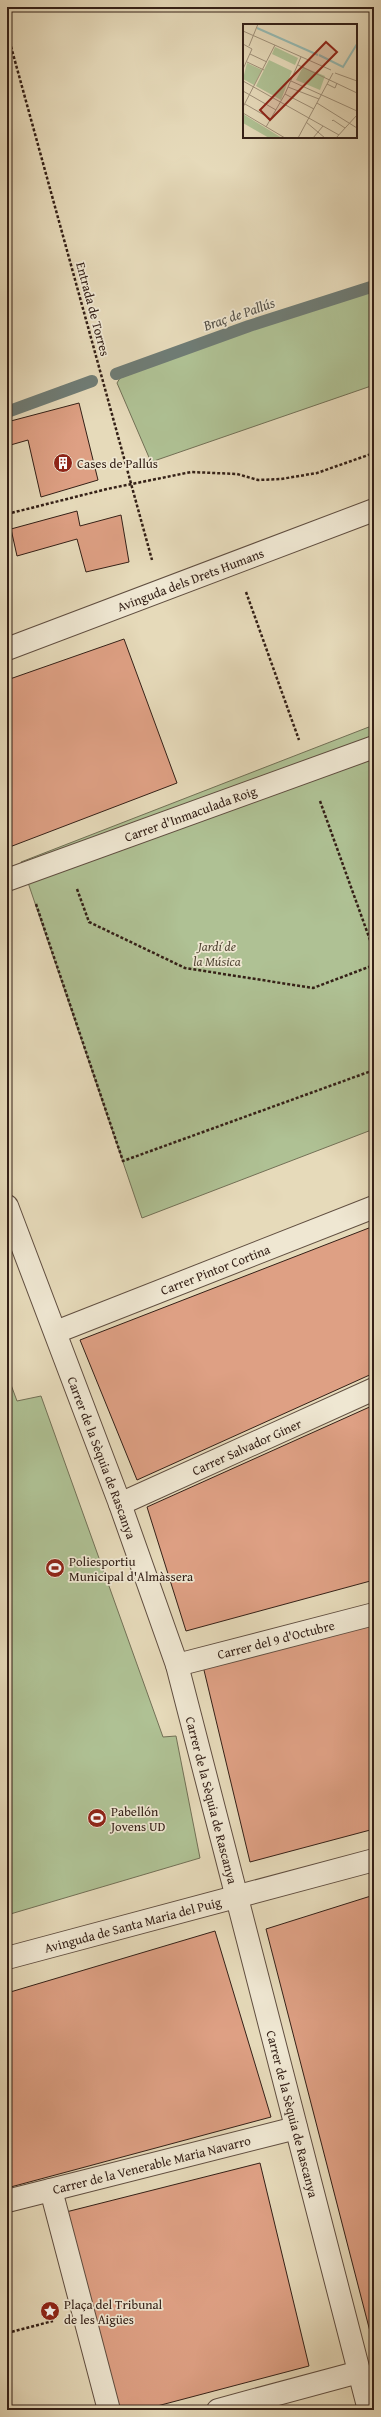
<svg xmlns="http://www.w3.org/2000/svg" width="381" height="2417" font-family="'Gentium Book Plus',serif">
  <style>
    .green { fill: #afc194; stroke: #727056 }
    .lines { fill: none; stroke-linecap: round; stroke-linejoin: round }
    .stream { stroke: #6f7c75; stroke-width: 12 }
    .building { fill: #dea084; stroke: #342017 }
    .pedestrian-casing { stroke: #604e40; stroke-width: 24 }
    .minor-casing { stroke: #604e40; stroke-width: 24 }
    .tertiary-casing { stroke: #604e40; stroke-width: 24 }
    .path { stroke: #342017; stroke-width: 2.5; stroke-dasharray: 3 2; stroke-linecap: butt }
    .pedestrian { stroke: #efe7d2; stroke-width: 22 }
    .minor { stroke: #efe7d2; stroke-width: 22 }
    .tertiary { stroke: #efe7d2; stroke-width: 22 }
    .labels { text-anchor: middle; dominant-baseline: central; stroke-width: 3.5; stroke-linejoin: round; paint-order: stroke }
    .street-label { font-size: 13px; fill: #342017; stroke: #efe7d2 }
    .poi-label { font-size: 13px; fill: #342017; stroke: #efe7d2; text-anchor: start }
    .park-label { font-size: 13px; font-style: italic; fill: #534836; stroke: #efe7d2 }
    .water-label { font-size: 14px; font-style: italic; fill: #514e46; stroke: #efe7d2 }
    .inset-river { fill: none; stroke: #96bab3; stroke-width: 2 }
    .inset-road { fill: none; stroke: #9f9079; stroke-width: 1 }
    .view { fill: #8f2418; fill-opacity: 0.15; stroke: #8f2418; stroke-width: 2 }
    .inset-edge { fill: none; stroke: #342017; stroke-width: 2 }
  </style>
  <rect width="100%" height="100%" fill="#e6daba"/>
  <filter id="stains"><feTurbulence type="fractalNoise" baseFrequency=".005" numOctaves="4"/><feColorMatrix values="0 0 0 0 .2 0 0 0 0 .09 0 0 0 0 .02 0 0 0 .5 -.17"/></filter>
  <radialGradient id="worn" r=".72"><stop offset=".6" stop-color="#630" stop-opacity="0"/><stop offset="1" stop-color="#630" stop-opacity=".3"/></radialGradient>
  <!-- green -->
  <g class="green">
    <path d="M374 291V385L151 462 117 383 120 378 254 327Z"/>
    <path d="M374 725V1129L142 1218 21 862Z"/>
    <path d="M7 1374 17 1401 41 1396 163 1737 176 1736 200 1858 7 1915Z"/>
  </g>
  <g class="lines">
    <!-- stream -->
    <g class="stream">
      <path d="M116 374 249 326 374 286"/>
      <path d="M7 412 92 381"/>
    </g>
  </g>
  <!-- building -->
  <g class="building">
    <path d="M79 403 98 480 41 497 28 440 7 446V422Z"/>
    <path d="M77 511 80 526 121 515 129 562 86 572 77 539 17 556 11 529Z"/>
    <path d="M124 639 177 783 7 848V680Z"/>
    <path d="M374 1226V1373L137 1480 80 1340Z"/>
    <path d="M374 1405V1580L186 1631 147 1507Z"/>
    <path d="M374 1623V1829L250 1862 203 1666Z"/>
    <path d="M374 1895V2347L266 1929Z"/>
    <path d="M215 1931 271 2117 7 2188V1993Z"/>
    <path d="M260 2163 309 2366 142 2410H120L66 2212Z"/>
  </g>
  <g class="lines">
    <!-- pedestrian casing -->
    <g class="pedestrian-casing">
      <g id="pedestrian">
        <path id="s1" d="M7 880 374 747"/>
        <path id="s2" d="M120 1504 374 1389"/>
        <path id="s3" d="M177 1665 374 1614"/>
        <path d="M51 2190 109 2410"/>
        <path id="s4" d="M7 2201 296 2128"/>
        <path d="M218 2410 359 2372"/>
      </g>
    </g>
    <!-- minor casing -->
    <g class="minor-casing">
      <g id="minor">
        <path id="s5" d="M7 1206 120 1504 177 1665 369 2410"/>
        <path id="s6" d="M56 1332 374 1207"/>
        <path id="s7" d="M7 1958 374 1860"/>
      </g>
    </g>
    <!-- tertiary casing -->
    <g class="tertiary-casing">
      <g id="tertiary">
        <path id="s8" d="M7 649 374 510"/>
      </g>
    </g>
    <!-- path -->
    <g class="path">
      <path d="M7 32 152 560"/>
      <path d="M7 514 107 489 191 472 237 474 258 480 281 479 317 473 374 453"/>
      <path d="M246 592 299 740"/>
      <path d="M320 801 374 951"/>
      <path d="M77 889 89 922 185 968 313 988 374 965"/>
      <path d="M36 904 123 1161 374 1070"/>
      <path d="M7 2333 53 2321"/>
    </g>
    <!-- pedestrian -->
    <use href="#pedestrian" class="pedestrian"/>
    <!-- minor -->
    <use href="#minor" class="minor"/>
    <!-- tertiary -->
    <use href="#tertiary" class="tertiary"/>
  </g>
  <!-- icons -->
  <defs>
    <g id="building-disc" transform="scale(1)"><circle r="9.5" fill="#8f2418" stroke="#efe7d2"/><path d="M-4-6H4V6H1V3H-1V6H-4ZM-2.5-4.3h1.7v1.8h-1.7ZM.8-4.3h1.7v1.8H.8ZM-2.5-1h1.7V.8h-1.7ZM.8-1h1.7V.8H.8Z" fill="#fff"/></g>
    <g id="stadium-disc" transform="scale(1)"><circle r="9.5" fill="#8f2418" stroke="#efe7d2"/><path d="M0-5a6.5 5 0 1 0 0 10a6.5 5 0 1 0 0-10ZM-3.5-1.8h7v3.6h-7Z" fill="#fff"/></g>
    <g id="sight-disc" transform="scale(1)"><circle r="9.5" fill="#8f2418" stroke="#efe7d2"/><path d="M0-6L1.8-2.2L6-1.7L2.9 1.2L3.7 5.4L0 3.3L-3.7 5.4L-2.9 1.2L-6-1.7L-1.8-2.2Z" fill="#fff"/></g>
  </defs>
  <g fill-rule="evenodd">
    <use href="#building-disc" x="63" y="463"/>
    <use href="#stadium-disc" x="55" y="1568"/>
    <use href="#stadium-disc" x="97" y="1818"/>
    <use href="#sight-disc" x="50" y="2311"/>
  </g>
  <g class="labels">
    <!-- street labels -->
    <g class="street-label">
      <text transform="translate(93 309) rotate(75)">Entrada de Torres</text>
      <text stroke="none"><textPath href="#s8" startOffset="196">Avinguda dels Drets Humans</textPath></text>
      <text stroke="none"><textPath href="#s1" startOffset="195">Carrer d'Inmaculada Roig</textPath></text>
      <text stroke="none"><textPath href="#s6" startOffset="171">Carrer Pintor Cortina</textPath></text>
      <text stroke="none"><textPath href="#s2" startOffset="139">Carrer Salvador Giner</textPath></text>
      <text stroke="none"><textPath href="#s5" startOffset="269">Carrer de la Sèquia de Rascanya</textPath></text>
      <text stroke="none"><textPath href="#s3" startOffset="102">Carrer del 9 d'Octubre</textPath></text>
      <text stroke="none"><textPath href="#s5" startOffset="629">Carrer de la Sèquia de Rascanya</textPath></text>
      <text stroke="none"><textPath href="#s7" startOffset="130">Avinguda de Santa Maria del Puig</textPath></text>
      <text stroke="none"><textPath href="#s5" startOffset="953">Carrer de la Sèquia de Rascanya</textPath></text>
      <text stroke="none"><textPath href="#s4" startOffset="149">Carrer de la Venerable Maria Navarro</textPath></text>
    </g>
    <!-- poi labels -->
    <g class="poi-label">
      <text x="77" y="463">Cases de Pallús</text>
      <text x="69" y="1561">Poliesportiu<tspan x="69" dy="15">Municipal d'Almàssera</tspan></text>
      <text x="111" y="1811">Pabellón<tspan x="111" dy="15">Jovens UD</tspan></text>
      <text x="64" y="2304">Plaça del Tribunal<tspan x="64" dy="15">de les Aigües</tspan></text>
    </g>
    <!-- park labels -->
    <g class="park-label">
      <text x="217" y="946">Jardí de<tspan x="217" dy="15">la Música</tspan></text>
    </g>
    <!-- water labels -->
    <g class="water-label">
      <text transform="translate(239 314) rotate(-19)">Braç de Pallús</text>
    </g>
  </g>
  <!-- overview -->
  <g transform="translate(243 24)">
    <rect width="114" height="114" fill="#e6daba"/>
    <path d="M32 23 55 34 52 41 29 30ZM26 36 49 47 38 76 13 62ZM4 39 19 46 11 61 0 55ZM60 43 82 52 77 66 53 56ZM0 90 39 114H26L0 99Z" fill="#afc194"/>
    <path class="inset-river" d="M14 4 75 31M76 31 100 43 114 20"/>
    <path class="inset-road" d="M0 7 88 46M0 20 9 25 0 45M6 22 15 0M7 30 24 38M4 38 21 46M55 41 114 69M92 49 114 57M0 57 96 111M48 57 114 87M84 60 92 64 94 59M45 63 76 75M0 67 33 86M42 70 71 85M74 79 114 104M2 80 28 95M0 83 32 21M0 89 42 114M89 97 90 96 102 104M63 98 82 114M23 103 42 70 58 33M55 114 90 49M70 114 80 102M93 114 114 91"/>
    <path class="view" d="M83 18 94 28 27 96 17 86Z"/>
    <rect width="114" height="114" class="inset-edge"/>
  </g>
  <!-- margin -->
  <rect width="381" height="2417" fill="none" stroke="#e6daba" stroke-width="24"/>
  <rect x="8" y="8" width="365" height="2401" fill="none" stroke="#342017" stroke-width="2"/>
  <rect x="12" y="12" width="357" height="2393" fill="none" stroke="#342017"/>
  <rect width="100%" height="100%" filter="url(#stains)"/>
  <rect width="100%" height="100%" fill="url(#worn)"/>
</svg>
